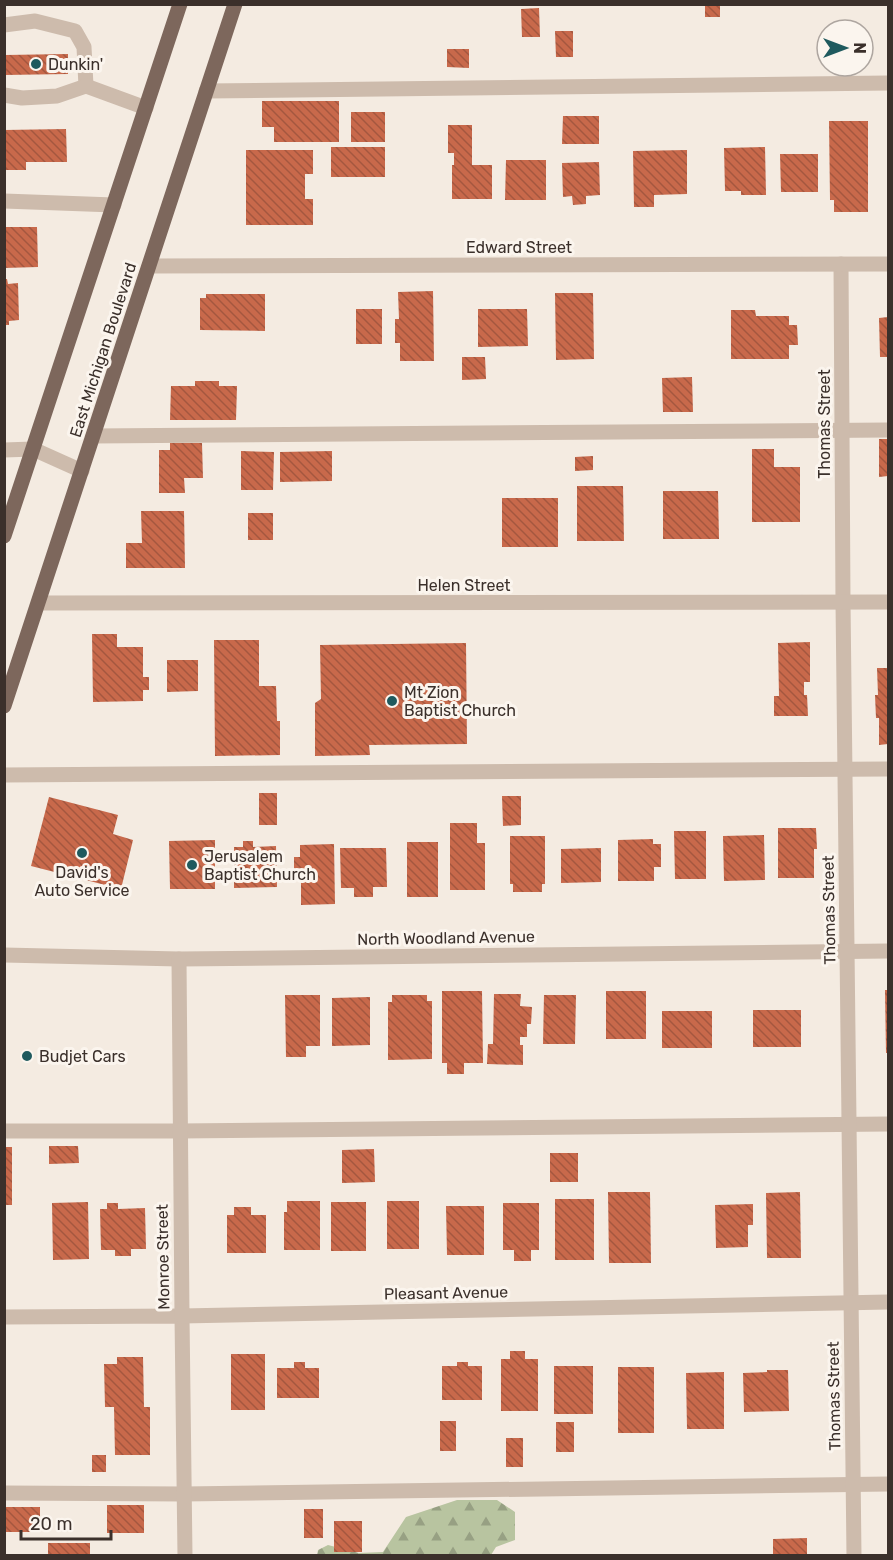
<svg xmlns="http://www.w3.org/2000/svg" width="893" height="1560" font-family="Rubik,sans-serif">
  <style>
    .forest { fill: url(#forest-firs) }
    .building { fill: url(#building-back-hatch) }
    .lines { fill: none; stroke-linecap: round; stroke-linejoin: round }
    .service { stroke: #cdbbac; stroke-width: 15 }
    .minor { stroke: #cdbbac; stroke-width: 15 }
    .tertiary { stroke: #cdbbac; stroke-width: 15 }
    .primary { stroke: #7d675c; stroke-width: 15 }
    .poi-dot { fill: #1f5a5e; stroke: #fbf5ee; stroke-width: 2 }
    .labels { text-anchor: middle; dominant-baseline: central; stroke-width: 6; stroke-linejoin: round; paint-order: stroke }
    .poi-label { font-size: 16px; fill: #3b302b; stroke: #fbf5ee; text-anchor: start }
    .street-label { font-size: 16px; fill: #3b302b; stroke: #fbf5ee }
  </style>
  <defs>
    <pattern id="forest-firs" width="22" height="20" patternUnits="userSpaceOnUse" patternTransform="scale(1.5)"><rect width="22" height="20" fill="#b8c4a0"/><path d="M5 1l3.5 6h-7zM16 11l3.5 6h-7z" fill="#97a083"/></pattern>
    <pattern id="building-back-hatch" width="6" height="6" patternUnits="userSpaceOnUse" patternTransform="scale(1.5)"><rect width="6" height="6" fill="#c8694b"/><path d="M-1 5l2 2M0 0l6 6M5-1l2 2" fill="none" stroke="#a4573f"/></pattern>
  </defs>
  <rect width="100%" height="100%" fill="#f4ebe1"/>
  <!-- forest -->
  <path class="forest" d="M457 1500H497L515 1512V1540L496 1547 491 1555 317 1556 318 1550 328 1545 359 1553 383 1552 406 1517Z"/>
  <!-- building -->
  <g class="building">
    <rect x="705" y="4" width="15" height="13"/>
    <path d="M539 8 540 37H522L521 9Z"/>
    <path d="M555 31H573V57H556Z"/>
    <path d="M447 49H469V68L447 67Z"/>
    <path d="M68 54V74L5 75V55Z"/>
    <path d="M262 101H339V142H274V127H262Z"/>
    <rect x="351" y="112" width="34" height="30"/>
    <path d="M563 116H599V144H562Z"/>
    <path d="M829 121H868V212H834V200H830Z"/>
    <path d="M448 125H472V165H492V199H452V165H454V153H448Z"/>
    <path d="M66 129 67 162H26V170H4V130Z"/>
    <rect x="331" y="147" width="54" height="30"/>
    <path d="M765 147 766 195H741V191H725L724 148Z"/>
    <path d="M246 150H313V174H305V199H313V225H246Z"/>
    <path d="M687 150V194L654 195V207H634L633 151Z"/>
    <path d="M780 154H818V192H781Z"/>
    <path d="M506 160H546V200H505Z"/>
    <path d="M599 162 600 195 586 196V204L573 205 572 196 563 197 562 163Z"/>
    <path d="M4 227H37L38 267 4 268Z"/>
    <path d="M4 279H7L8 284 18 283 19 320 9 321V325H4Z"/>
    <path d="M433 291 434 361H400V343H395V319H399L398 292Z"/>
    <path d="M555 293H593L594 359 556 360Z"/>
    <path d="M206 294H265V331L200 330V298H206Z"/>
    <rect x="356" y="309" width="26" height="35"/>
    <path d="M478 309H527L528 346 478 347Z"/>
    <path d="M731 310H755L756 316H789V325H797L798 345H789V359H731Z"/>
    <path d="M888 317V357H880L879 318Z"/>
    <path d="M462 357H485L486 379 462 380Z"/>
    <path d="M692 377 693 412H663L662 378Z"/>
    <path d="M195 381H219V386H237L236 420H170L171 386H195Z"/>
    <path d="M879 439H888V476L879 477Z"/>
    <path d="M170 443H202L203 478H184L185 493H159V450H170Z"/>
    <path d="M752 449H774V467H800V522H752Z"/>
    <path d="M241 451 274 452 273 490H241Z"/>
    <path d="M332 451V481L280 482V452Z"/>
    <path d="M593 456V470L575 471V457Z"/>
    <path d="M577 486H623L624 541H577Z"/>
    <path d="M663 491H718L719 539H663Z"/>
    <rect x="502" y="498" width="56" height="49"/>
    <path d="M141 511H184L185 568H126V543H142Z"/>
    <rect x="248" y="513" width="25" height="27"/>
    <path d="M92 634H117V647H143V677H149V690H143V701L93 702Z"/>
    <path d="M214 640H259V686H276L277 721H280V755L215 756Z"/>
    <path d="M810 642V682H804V695H807L808 716H774V696H779L778 643Z"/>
    <path d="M466 643 467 744 369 745 370 755 315 756V703L321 699 320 645Z"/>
    <path d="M167 660H198V691L167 692Z"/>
    <path d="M877 668H888V744L879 745V718H876L875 695H878Z"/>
    <rect x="259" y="793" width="18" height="32"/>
    <path d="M502 796H521V825L503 826Z"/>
    <path d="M49 797 118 815 113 834 133 840 121 889 31 866Z"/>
    <path d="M450 823H477V843H485V890H450Z"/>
    <path d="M778 828H816L817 849H814V878H778Z"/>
    <path d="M674 831H706V879H675Z"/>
    <path d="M764 835 765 880 724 881 723 836Z"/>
    <path d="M510 836H545V884H542V892H513V884H510Z"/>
    <path d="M653 839V844H661V867H654V881H618V840Z"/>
    <path d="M215 840V889H170L169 841Z"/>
    <path d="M243 841H253V847L276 846 277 887 234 888V847H243Z"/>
    <rect x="407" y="842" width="31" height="55"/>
    <path d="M334 844 335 904 301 905V881H294V857H300V845Z"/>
    <path d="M340 848H386L387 887H373V897H354V888H341Z"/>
    <path d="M601 848V882L561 883V849Z"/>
    <path d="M885 990H888V1053H886Z"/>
    <path d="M442 991H482L483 1063H464V1074H447V1063H442Z"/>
    <rect x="606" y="991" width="40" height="48"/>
    <path d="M494 994H521L520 1006 532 1007 531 1024H527V1037H520V1045H523V1065L487 1064 488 1044H493Z"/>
    <path d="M285 995H320V1046H306V1057H286Z"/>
    <path d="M392 995H427V1001H432V1059L388 1060V1002H392Z"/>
    <path d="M544 995H576L575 1044H543Z"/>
    <path d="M370 997V1045L332 1046V998Z"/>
    <rect x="753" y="1010" width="48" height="37"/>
    <rect x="662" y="1011" width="50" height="37"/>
    <path d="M49 1146H78L79 1163 49 1164Z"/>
    <rect x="4" y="1147" width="8" height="58"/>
    <path d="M374 1149 375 1182 342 1183V1150Z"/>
    <rect x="550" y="1153" width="28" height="29"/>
    <path d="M608 1192H650L651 1263H609Z"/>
    <path d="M800 1192 801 1258H767L766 1193Z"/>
    <rect x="555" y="1199" width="39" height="61"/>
    <path d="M287 1201H320V1250H284V1212H287Z"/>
    <rect x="387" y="1201" width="32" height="48"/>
    <path d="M88 1202 89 1259 53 1260 52 1203Z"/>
    <rect x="331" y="1202" width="35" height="49"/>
    <path d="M107 1203H118V1209L145 1208 146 1249H131V1256H115V1250H101L100 1209H107Z"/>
    <path d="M503 1203H539V1250H531V1261H514V1250H503Z"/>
    <path d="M753 1204V1225H748V1247L716 1248 715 1205Z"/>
    <path d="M446 1206H484V1255H447Z"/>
    <path d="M234 1207H251V1215H266V1253H227V1215H234Z"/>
    <path d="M510 1351H525V1359H538V1411H501V1359H510Z"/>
    <rect x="231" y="1354" width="34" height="56"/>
    <path d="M117 1357H143L144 1407H150V1455H115L114 1407H105L104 1364H117Z"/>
    <path d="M294 1362H305V1368H319V1398H277V1368H294Z"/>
    <path d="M457 1362H468V1366H482V1400H442V1366H457Z"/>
    <rect x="554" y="1366" width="39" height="48"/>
    <rect x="618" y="1367" width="36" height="66"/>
    <path d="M767 1370H788L789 1411 744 1412 743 1373 767 1372Z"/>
    <path d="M724 1372V1429H687L686 1373Z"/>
    <rect x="440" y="1421" width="16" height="30"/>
    <rect x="556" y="1422" width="18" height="30"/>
    <rect x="506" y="1438" width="17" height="29"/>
    <rect x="92" y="1455" width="14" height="17"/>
    <rect x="107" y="1505" width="37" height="28"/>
    <rect x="6" y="1507" width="34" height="25"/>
    <rect x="304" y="1509" width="19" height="29"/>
    <rect x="334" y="1521" width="28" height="31"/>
    <path d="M807 1538V1556H773V1539Z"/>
    <rect x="48" y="1543" width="42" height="13"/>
  </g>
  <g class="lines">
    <!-- service -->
    <g class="service">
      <path d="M4 25 35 21 75 31 84 47 86 86"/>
      <path d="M206 91 888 83"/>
      <path d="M4 95 22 98 57 96 86 86 146 108"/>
      <path d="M4 201 114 205"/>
      <path d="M93 436 888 430"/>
      <path d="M4 775 888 769"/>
      <path d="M4 1131H180L888 1124"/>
      <path d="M4 1493 184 1494 888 1484"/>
    </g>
    <!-- minor -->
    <g class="minor">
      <path d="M841 264 843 602 854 1556"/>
      <path d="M149 266 888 264"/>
      <path d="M4 450 33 449 82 471"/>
      <path d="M40 603 888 602"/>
      <path d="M4 1317 182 1316 185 1556"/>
    </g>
    <!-- tertiary -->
    <g class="tertiary">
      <path d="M4 955 179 959 888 951"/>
      <path d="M179 959 182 1316 888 1302"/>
    </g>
    <!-- primary -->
    <g class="primary">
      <path d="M4 536 180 4"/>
      <path d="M4 706 235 4"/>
    </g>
  </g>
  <!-- markers -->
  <g class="poi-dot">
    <circle cx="36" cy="64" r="6"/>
    <circle cx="392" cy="701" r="6"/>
    <circle cx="82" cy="853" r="6"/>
    <circle cx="192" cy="865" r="6"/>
    <circle cx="27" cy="1056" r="6"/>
  </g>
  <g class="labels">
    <!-- poi labels -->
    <g class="poi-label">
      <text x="48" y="64">Dunkin'</text>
      <text x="404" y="692">Mt Zion<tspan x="404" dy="18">Baptist Church</tspan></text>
      <text x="204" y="856">Jerusalem<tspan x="204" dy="18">Baptist Church</tspan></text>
      <text x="82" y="872" text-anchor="middle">David's<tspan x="82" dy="18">Auto Service</tspan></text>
      <text x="39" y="1056">Budjet Cars</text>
    </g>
    <!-- street labels -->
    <g class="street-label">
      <text x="519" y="247">Edward Street</text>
      <text transform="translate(103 350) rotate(-72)">East Michigan Boulevard</text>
      <text transform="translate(824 424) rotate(-90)">Thomas Street</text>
      <text x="464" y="585">Helen Street</text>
      <text transform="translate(829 910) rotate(-91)">Thomas Street</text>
      <text transform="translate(446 938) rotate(-1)">North Woodland Avenue</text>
      <text transform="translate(163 1257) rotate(-91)">Monroe Street</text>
      <text transform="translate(446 1293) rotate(-1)">Pleasant Avenue</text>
      <text transform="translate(834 1396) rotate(-91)">Thomas Street</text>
    </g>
  </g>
  <!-- border -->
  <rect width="893" height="1560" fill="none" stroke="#3b302b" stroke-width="12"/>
  <!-- north arrow -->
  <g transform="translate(845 48) rotate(90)"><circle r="28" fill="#fbf5ee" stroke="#aea6a0" stroke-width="1.5"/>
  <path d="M0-4.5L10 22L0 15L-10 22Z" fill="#1f5a5e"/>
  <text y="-9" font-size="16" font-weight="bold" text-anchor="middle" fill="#3b302b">N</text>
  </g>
  <!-- scale -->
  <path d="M21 1530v9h90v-9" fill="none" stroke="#3b302b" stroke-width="3"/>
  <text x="30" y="1530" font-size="18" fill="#3b302b" stroke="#fbf5ee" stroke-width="4.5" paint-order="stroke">20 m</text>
</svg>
